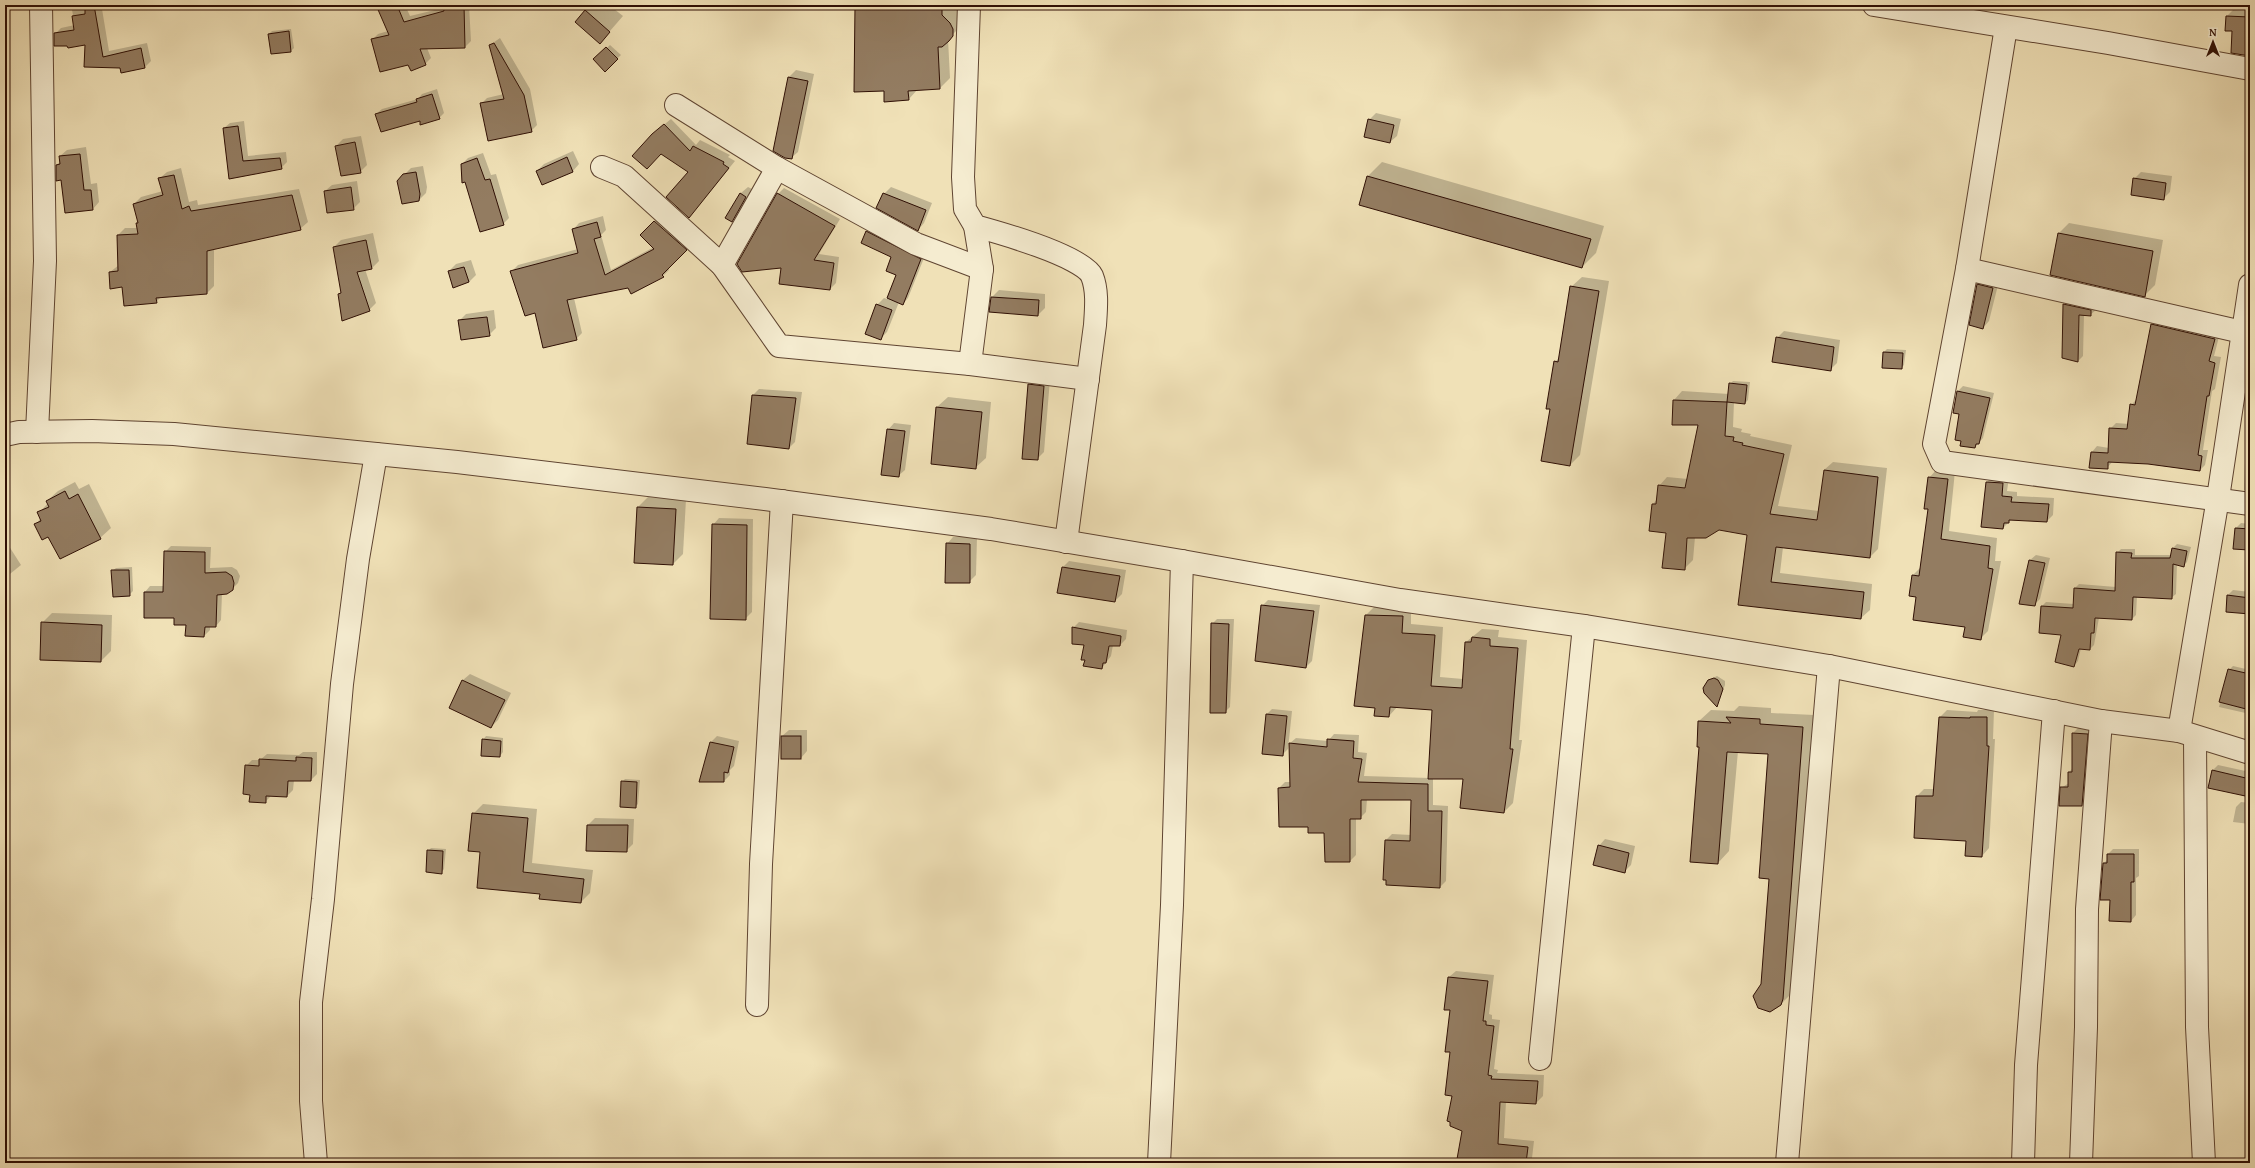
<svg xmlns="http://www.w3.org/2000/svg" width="2255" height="1168" font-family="'Gentium Book Plus',serif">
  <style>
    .shadow { fill: #0003 }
    .building { fill: #937c61; stroke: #2f0f04 }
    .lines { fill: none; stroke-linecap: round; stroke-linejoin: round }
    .minor-casing { stroke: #5f4431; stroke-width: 24 }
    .minor { stroke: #f5ecd0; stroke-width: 22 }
  </style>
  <rect width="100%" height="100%" fill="#f0e1b7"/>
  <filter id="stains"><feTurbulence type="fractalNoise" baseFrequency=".005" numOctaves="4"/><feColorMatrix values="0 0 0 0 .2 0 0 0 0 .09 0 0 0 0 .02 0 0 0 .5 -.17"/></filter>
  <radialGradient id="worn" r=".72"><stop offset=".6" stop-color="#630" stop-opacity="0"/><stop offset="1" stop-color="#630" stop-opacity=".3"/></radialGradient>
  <!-- shadow -->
  <g class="shadow">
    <path d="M71 5H112L102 9 109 51 147 43 151 61 145 67 85 66 86 44 55 34 61 28 75 25Z"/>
    <path d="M382 5H405L410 16 435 10 434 5H469L471 41 465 47 427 48 431 58 425 64H409L372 40 378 34 388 31Z"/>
    <path d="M591 5H609L623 16 603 39 576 22Z"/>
    <path d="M857 5H952L960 12 963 24 948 39 950 78 940 88 918 89 908 100 885 90 856 6Z"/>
    <path d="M2233 10 2250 11V55L2233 30 2227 16Z"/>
    <path d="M291 29 294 48 291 51 269 34 272 31Z"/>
    <path d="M500 38 530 89 537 125 531 131 481 104 487 98 504 94 490 45Z"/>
    <path d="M610 45 621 55 605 70 595 59Z"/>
    <path d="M796 70 814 74 798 152 791 158 774 150 789 77Z"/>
    <path d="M437 89 444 113 439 118 420 120 376 114 382 109 418 99 422 94Z"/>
    <path d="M1376 113 1401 119 1397 136 1390 142 1369 120Z"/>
    <path d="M671 119 696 145 700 140 730 155 728 157 735 161 695 210 689 172 660 128Z"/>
    <path d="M244 121 248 156 286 152 287 162 281 168 230 178 224 128 230 123Z"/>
    <path d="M361 136 367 165 360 172 336 146 343 139Z"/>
    <path d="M86 147 91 184 97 183 99 202 93 209 62 179 57 165 61 161 60 156 67 150Z"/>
    <path d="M573 151 579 164 573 171 543 184 537 171 544 164Z"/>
    <path d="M483 153 491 175 496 174 509 218 503 224 462 164 468 158Z"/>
    <path d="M1382 162 1604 226 1596 253 1582 267 1360 204 1368 176Z"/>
    <path d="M423 166 427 187 426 193 419 200 404 175 411 168Z"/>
    <path d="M181 168 189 202 197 200 198 205 299 189 308 222 300 229 214 248V286L207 293 162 296 156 302 123 286 110 272 119 265 118 235 125 228H137L139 222 134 204 141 197 163 191 159 179 167 172Z"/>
    <path d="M2141 172 2172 176 2170 192 2163 199 2134 179Z"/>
    <path d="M357 181 360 202 353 209 325 191 332 185Z"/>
    <path d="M748 187 752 189 739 214 732 221 726 217 741 193Z"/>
    <path d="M891 187 932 203 924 223 918 230 884 194Z"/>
    <path d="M784 188 840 219 819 254 839 257 836 283 830 289 782 266 778 194Z"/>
    <path d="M661 215 692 243 668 268 669 270 663 276 629 287 574 298 582 333 576 339 536 312 512 271 518 265 578 249 573 230 579 223 603 216 606 230 601 235 611 270 654 247 642 235Z"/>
    <path d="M2069 223 2163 240 2155 285 2144 296 2059 233Z"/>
    <path d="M873 226 926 253 908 298 903 304 899 302 887 332 880 339 877 305 884 298 887 299 897 274 893 256 867 232Z"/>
    <path d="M373 233 379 261 372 268 365 269 376 303 369 310 339 295 342 292 334 247 341 240Z"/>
    <path d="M471 260 476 275 469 282 453 287 449 271 456 264Z"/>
    <path d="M1582 277 1609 281 1580 455 1570 465 1551 408 1555 362 1559 358 1571 287Z"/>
    <path d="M1985 278 1999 281 1989 321 1983 328 1978 285Z"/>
    <path d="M999 290 1045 294V308L1038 315 990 311 992 297Z"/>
    <path d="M2069 299 2096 305V310L2090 315H2084L2083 356 2078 361 2064 304Z"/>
    <path d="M494 310 496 328 489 335 459 321 466 314Z"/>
    <path d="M2157 319 2220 333 2214 356 2221 357 2215 389 2212 391 2203 450H2208L2205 465 2200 470 2148 463 2113 461 2107 468 2092 452 2097 446 2109 448 2110 429 2116 423 2129 424 2131 405 2137 399 2152 324Z"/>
    <path d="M1784 331 1840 340 1837 363 1830 370 1777 338Z"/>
    <path d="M1887 349 1906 350 1904 365 1901 368 1884 352Z"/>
    <path d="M1036 378 1050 379 1044 452 1037 459 1029 384Z"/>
    <path d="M1733 381 1750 382 1748 400 1745 403 1734 402 1733 427 1742 429 1741 432 1751 434 1750 436 1792 445 1778 506 1819 511 1824 470 1833 462 1887 468 1878 549 1870 557 1783 547 1780 573 1872 584 1870 610 1861 618 1740 604 1748 534 1719 528 1695 537 1693 560 1684 569 1653 504 1657 499 1659 486 1667 477 1688 479 1699 424H1673L1674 400 1682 391 1729 394 1730 384Z"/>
    <path d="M1963 386 1994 393 1983 438 1975 447 1960 413 1954 412 1958 391Z"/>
    <path d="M759 389 802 392 795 442 789 448 748 443 753 395Z"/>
    <path d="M948 397 991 402 986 458 975 468 937 407Z"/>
    <path d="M2250 405V490H2244L2247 407Z"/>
    <path d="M894 423 911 425 905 470 898 476 888 430Z"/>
    <path d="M1937 469 1955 471 1949 531 1997 538 1995 561H2001L1988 631 1980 639 1966 626 1917 596 1910 595 1913 575 1921 567 1929 508V478Z"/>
    <path d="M1993 476 2009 478 2007 491 2017 492V496L2054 498 2053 515 2047 521 2012 519 2003 528 1987 482Z"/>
    <path d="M75 482 79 489 89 484 111 528 100 538 60 558 49 536 35 525 41 518 39 513 48 503 47 501 58 491Z"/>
    <path d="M648 497 686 499 683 554 673 564 638 507Z"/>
    <path d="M719 518 753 519 752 612 745 619 713 525Z"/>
    <path d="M2241 523 2250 524V549L2235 548 2236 528Z"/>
    <path d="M953 537H977L976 575 969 582 947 544Z"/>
    <path d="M7 543 21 565 5 578V544Z"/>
    <path d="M2177 544 2191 547 2187 562 2183 566 2177 564 2176 594 2171 598 2137 596 2136 615 2132 619 2099 618 2094 645 2090 649 2081 648 2078 661 2074 666 2062 634 2042 606 2046 602 2074 604 2075 588 2079 584 2116 587 2117 553 2121 549H2135V555H2172L2173 548Z"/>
    <path d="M171 546 211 547 210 568 232 567 237 570 240 576 238 583 232 589 222 593 221 620 216 626H210V630L204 636 175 617H145V592L150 586H164L165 552Z"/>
    <path d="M2036 555 2050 558 2040 599 2034 605 2030 560Z"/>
    <path d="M1069 561 1126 570 1122 594 1115 601 1063 567Z"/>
    <path d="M132 567 133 591 129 595 112 571 116 568Z"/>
    <path d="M2233 590 2250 592V613L2227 612 2228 595Z"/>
    <path d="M1268 600 1320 605 1312 661 1306 667 1262 606Z"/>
    <path d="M1375 606 1411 608V624L1443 627 1440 677 1463 679 1466 642 1482 629 1499 630 1498 637 1527 640 1519 740H1522L1513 803 1504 812 1465 778H1433V805L1448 806 1446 881 1440 887 1386 840 1392 834 1411 835 1412 799H1367L1366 812 1360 818H1356V855L1350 861 1325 832 1309 826 1279 788 1285 782H1291L1289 744 1296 738 1328 741 1334 734 1359 735 1358 752 1367 753 1364 776 1429 778 1433 709 1398 706 1389 716 1376 707 1355 705 1366 615Z"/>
    <path d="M52 613 112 615 111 651 101 661 42 623Z"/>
    <path d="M1217 619H1234L1230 707 1225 712 1212 624Z"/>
    <path d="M1079 622 1127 630 1126 639 1120 645H1113L1111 656 1102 668 1086 659 1085 644 1073 628Z"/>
    <path d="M2233 666 2250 670V714L2219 707 2229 670Z"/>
    <path d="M470 674 511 693 498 720 491 727 450 708 463 680Z"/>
    <path d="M1717 676 1725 681V685L1717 705 1709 680Z"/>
    <path d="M1739 706 1771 708V713L1814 715 1792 993 1780 1005 1762 984 1770 878 1769 753 1738 751 1729 851 1718 863 1700 746 1699 721 1711 710 1734 711Z"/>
    <path d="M1272 709 1292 711 1288 749 1282 755 1266 715Z"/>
    <path d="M1947 710 1977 712 1978 710H1994L1993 739H1995L1989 848 1982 856 1917 796 1924 789H1935L1940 717Z"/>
    <path d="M2078 728 2092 729 2087 800 2082 805 2061 788 2069 783V772L2073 768V733Z"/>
    <path d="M789 730H807V751L801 758 782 736Z"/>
    <path d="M486 736 503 738V752L500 756 483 740Z"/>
    <path d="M717 736 739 741 734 766 730 770V775L724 781H700L711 742Z"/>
    <path d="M303 752H317V774L311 780H294L293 790 287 796 272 795 265 802 251 794 246 766 252 760H260L267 754 299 755Z"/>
    <path d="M2218 765 2250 772V796L2213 770Z"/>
    <path d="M625 779 640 780 638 804 635 807 622 782Z"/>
    <path d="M2241 802 2250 803V824L2233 822 2236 807Z"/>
    <path d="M483 804 537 809 532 863 593 870 590 893 581 902 541 893 481 851 473 814Z"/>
    <path d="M595 818 634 819 633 844 626 851 587 850 588 825Z"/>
    <path d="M1605 839 1635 846 1631 865 1624 872 1599 846Z"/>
    <path d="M431 848 446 849 444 869 441 873 428 851Z"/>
    <path d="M2113 849H2139V876L2136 878V915L2131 921 2111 899 2104 863 2108 859V854Z"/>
    <path d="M1456 971 1494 975 1489 1014 1492 1015V1019L1500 1020 1494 1069 1498 1070 1497 1073 1544 1075 1543 1096 1536 1103 1506 1102 1504 1138 1534 1141 1532 1158 1527 1163H1458L1463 1130 1453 1095 1449 977Z"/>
  </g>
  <!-- building -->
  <g class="building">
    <path d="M85 5H94L103 57 141 48 145 68 121 73 120 68 84 67 85 45 68 48 67 46H54V33L74 30 72 16 85 14Z"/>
    <path d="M376 5H397L404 22 444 11 443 5H464L465 48 420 49 426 65 411 71 408 65 380 72 371 39 389 35Z"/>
    <path d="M919 5H942V15L950 23 953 29V36L949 41 942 47H938L940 89 908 91 909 100 884 102V91L854 92 855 6 919 8Z"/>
    <path d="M585 10 610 32 600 44 575 22Z"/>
    <path d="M2226 16 2250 17V56L2231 53 2232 31H2225Z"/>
    <path d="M289 31 291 52 271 54 268 34Z"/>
    <path d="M494 43 524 95 532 132 488 141 480 103 504 99 489 45Z"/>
    <path d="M606 47 618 59 605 72 593 59Z"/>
    <path d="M788 77 808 81 792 159 785 158 773 151Z"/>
    <path d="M432 94 440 119 420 125V121L381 132 375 114 417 102 416 99Z"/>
    <path d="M1368 119 1394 125 1390 143 1364 137Z"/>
    <path d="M664 124 690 151 693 146 724 162 723 164 729 168 689 218 666 197 688 172 661 154 647 169 632 156 652 134Z"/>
    <path d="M238 126 243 161 280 158 282 169 229 179 223 128Z"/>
    <path d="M355 142 361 173 341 176 335 146Z"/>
    <path d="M80 154 84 190H91L93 210 65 213 61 180 56 181V165L60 164 59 156Z"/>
    <path d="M567 157 573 172 542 185 536 171Z"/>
    <path d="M477 158 485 180 490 179 504 225 480 232 465 182 462 183 461 164Z"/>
    <path d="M416 172 420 194 419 201 402 204 397 181 403 174Z"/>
    <path d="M174 175 182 209 189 206 191 211 292 195 301 230 207 251V294L156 298 157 303 124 306 122 287 110 289 109 272 118 271 117 235 138 234 136 223H138L133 204 163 195 158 178Z"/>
    <path d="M1367 176 1591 239 1582 268 1359 205Z"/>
    <path d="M2133 178 2166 183 2164 200 2131 195Z"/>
    <path d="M351 187 354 210 327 213 324 191Z"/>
    <path d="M740 193 746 197 732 222 725 218Z"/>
    <path d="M777 193 835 226 814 260 834 263 830 290 779 284 781 268 742 272 737 264Z"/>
    <path d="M883 193 926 210 918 231 876 208Z"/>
    <path d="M654 221 687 250 662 275 664 277 631 294 628 288 567 300 577 340 543 348 535 313 525 316 510 271 578 253 572 229 597 222 601 237 594 239 605 275 654 249 640 235Z"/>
    <path d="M866 231 921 259 903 305 887 298 896 275 886 271 891 257 861 243Z"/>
    <path d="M2058 233 2153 251 2145 297 2050 275Z"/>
    <path d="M366 240 372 269 357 272 370 311 342 321 338 294 341 293 333 247Z"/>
    <path d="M464 267 469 282 453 288 448 271Z"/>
    <path d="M1977 284 1993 288 1983 329 1969 325Z"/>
    <path d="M1570 286 1599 291 1570 466 1541 461 1550 409H1546L1554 361 1558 362Z"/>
    <path d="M991 297 1039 300 1038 316 989 312Z"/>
    <path d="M876 304 892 310 881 340 865 334Z"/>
    <path d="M2063 304 2091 310V316L2079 315 2078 362 2062 358Z"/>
    <path d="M487 317 490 336 461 340 458 320Z"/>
    <path d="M2151 324 2215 339 2209 361 2215 363 2209 396H2207L2198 455 2202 456 2200 471 2148 464 2108 462V469L2089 468 2091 452 2108 453 2109 428 2127 429 2130 404 2135 405Z"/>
    <path d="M1776 337 1834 347 1831 371 1772 362Z"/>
    <path d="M1883 352 1903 353 1902 369 1882 368Z"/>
    <path d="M1729 383 1747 385 1745 404 1727 402Z"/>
    <path d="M1028 384 1044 386 1038 460 1022 459Z"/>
    <path d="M1957 391 1990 398 1979 444H1976L1975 448 1960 446 1961 441 1955 440 1959 414 1953 413Z"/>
    <path d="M752 395 796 398 789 449 747 444Z"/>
    <path d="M1673 400 1727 402 1725 436 1734 437 1733 441 1743 443 1742 445 1784 454 1770 514 1817 520 1824 470 1878 477 1870 558 1776 547 1771 582 1864 592 1861 619 1738 605 1747 535 1719 530 1706 538H1687L1685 570 1662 568 1666 533 1649 531 1652 504H1656L1658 485 1685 488 1698 425H1672Z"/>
    <path d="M936 407 982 412 976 469 931 464Z"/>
    <path d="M887 429 905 431 899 477 881 475Z"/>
    <path d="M1928 477 1948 479 1941 539 1990 546 1988 568 1993 569 1981 640 1963 637 1965 627 1913 620 1916 597 1909 596 1912 575 1919 576 1928 509H1924Z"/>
    <path d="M1986 482 2003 483 2002 496 2012 497 2011 502 2049 504 2047 522 2009 520V523H2004L2003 529 1981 527Z"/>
    <path d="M65 491 69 499 78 494 101 539 60 559 48 537 42 540 34 524 41 521 37 512 49 507 46 501Z"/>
    <path d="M637 507 676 509 673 565 634 563Z"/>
    <path d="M712 524 747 525 746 620 710 619Z"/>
    <path d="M2235 528 2250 529 2249 550 2233 549Z"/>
    <path d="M946 543 970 544V583H945Z"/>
    <path d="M2172 548 2187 551 2184 567 2173 564 2172 599 2133 597 2132 620 2095 618 2094 633H2091L2090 650 2079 649 2074 667 2055 662 2061 635 2039 633 2041 606 2073 608 2074 588 2115 591 2116 552 2132 553 2131 558H2170Z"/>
    <path d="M164 551 205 552V573L226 572 232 576 234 583 233 590 227 594 217 595 216 627H205L204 637 185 636 186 625H174V618H144V592H163Z"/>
    <path d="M2029 560 2045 563 2035 606 2019 604Z"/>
    <path d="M1062 567 1120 576 1115 602 1057 593Z"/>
    <path d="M111 570H129L130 596 113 597Z"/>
    <path d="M2227 595 2250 598V614L2226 612Z"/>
    <path d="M1261 605 1314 611 1306 668 1255 661Z"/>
    <path d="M1365 615 1403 616 1402 633 1435 635 1431 686 1462 688 1465 642H1471L1472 637 1490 639V646L1518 648 1510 749H1513L1504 813 1460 808 1463 779H1428L1432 710 1390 707 1389 717 1374 716 1375 708 1354 706Z"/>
    <path d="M41 622 102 625 101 662 40 660Z"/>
    <path d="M1211 623 1229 624 1226 713H1210Z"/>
    <path d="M1072 627 1121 636 1120 646H1109L1106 663H1103L1102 669 1083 666 1085 660H1081L1084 645 1072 644Z"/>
    <path d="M2228 669 2250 674V710L2219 702Z"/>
    <path d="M1714 678 1718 680 1723 689 1717 707 1704 693 1703 688 1708 680Z"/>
    <path d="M462 680 505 700 491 728 449 708Z"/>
    <path d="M1266 714 1287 716 1283 756 1262 754Z"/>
    <path d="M1726 717 1760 719V724L1803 727 1783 999 1781 1005 1770 1012 1758 1008 1753 996 1761 984 1769 879 1759 878 1768 754 1727 752 1718 864 1690 862 1699 747H1697L1698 721 1731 723Z"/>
    <path d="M1939 717 1970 718V717H1987V746H1989L1982 857 1965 856 1966 841 1914 838 1916 796H1933Z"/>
    <path d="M2072 733 2088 734 2082 806H2059L2060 787H2068V772H2072Z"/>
    <rect x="781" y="736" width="20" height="23"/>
    <path d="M482 739 501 741 500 757 481 756Z"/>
    <path d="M1327 739 1354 741 1353 758 1362 759 1358 782 1428 784V811H1442L1440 888 1386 885V880H1383L1385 840 1410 841 1411 800H1361V819H1350V862H1325L1324 833H1308V827H1279L1278 788 1290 787 1289 743 1327 747Z"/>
    <path d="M710 742 734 747 728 773 724 772V782H699Z"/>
    <path d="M296 757 312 758 311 781H288L287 797 266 796V803L249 802 250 795 243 794 245 765 259 766V759L296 761Z"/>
    <path d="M2212 770 2250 779V797L2208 788Z"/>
    <path d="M621 781 637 782 636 808 620 807Z"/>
    <path d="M472 813 528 818 523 872 584 879 581 903 539 899 540 894 477 888 480 852 468 851Z"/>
    <path d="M587 825H628L627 852 586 851Z"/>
    <path d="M1598 845 1629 853 1625 873 1593 865Z"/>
    <path d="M427 850 443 851 442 874 426 872Z"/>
    <path d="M2107 854H2134V882H2131V922L2109 921 2110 900H2100L2103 863H2107Z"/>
    <path d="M1448 977 1488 981 1483 1021H1486V1025L1494 1026 1488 1075 1492 1076 1491 1079 1538 1081 1536 1104 1500 1102 1498 1144 1528 1147 1526 1163H1499L1457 1159 1462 1131 1450 1126V1122L1447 1121 1452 1096 1445 1095 1450 1052H1445L1450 1010H1444Z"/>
  </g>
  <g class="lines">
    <!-- minor casing -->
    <g class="minor-casing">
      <g id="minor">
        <path d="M969 5 963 177 965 209 975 226C997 232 1083 256 1092 276 1098 291 1096 309 1095 325L1066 542"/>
        <path d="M1874 5 2108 43 2250 69"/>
        <path d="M2006 27 1967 269 1934 444 1942 462 2250 504"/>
        <path d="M676 105 777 168 916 244 982 269"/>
        <path d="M602 167 624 176 722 265 779 346 970 364 1088 379"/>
        <path d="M722 265 777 168"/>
        <path d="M1967 269 2242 332"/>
        <path d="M970 364 982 269 975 226"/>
        <path d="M37 432 45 261 41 5"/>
        <path d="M5 435 19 432 92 431 174 434 457 462 765 499 991 529 1182 561 1400 600 1584 626 1829 666 2101 721 2179 731 2250 753"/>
        <path d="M2179 731 2218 498 2250 285"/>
        <path d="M2195 737 2197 1027 2204 1163"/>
        <path d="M757 1005 761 864 782 501"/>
        <path d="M1540 1059 1584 626"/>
        <path d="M316 1163 311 1101V1002L323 899 342 684 358 559 376 454"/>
        <path d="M1159 1163 1172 905 1182 561"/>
        <path d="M1787 1163 1829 666"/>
        <path d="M2023 1163 2026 1065 2054 711"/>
        <path d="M2081 1163 2086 1027 2087 909 2101 721"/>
      </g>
    </g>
    <!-- minor -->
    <use href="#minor" class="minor"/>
  </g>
  <!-- margin -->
  <rect width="2255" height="1168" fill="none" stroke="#f0e1b7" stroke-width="20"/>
  <rect x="6" y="6" width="2243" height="1156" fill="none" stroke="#2f0f04" stroke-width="2"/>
  <rect x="10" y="10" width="2235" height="1148" fill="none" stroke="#2f0f04"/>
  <!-- north arrow -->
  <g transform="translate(2213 42)" stroke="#f5ecd0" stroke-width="3" paint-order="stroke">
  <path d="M0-3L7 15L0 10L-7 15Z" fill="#2f0f04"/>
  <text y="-6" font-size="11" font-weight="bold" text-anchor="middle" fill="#2f0f04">N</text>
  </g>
  <rect width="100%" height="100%" filter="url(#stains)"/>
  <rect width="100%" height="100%" fill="url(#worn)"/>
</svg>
